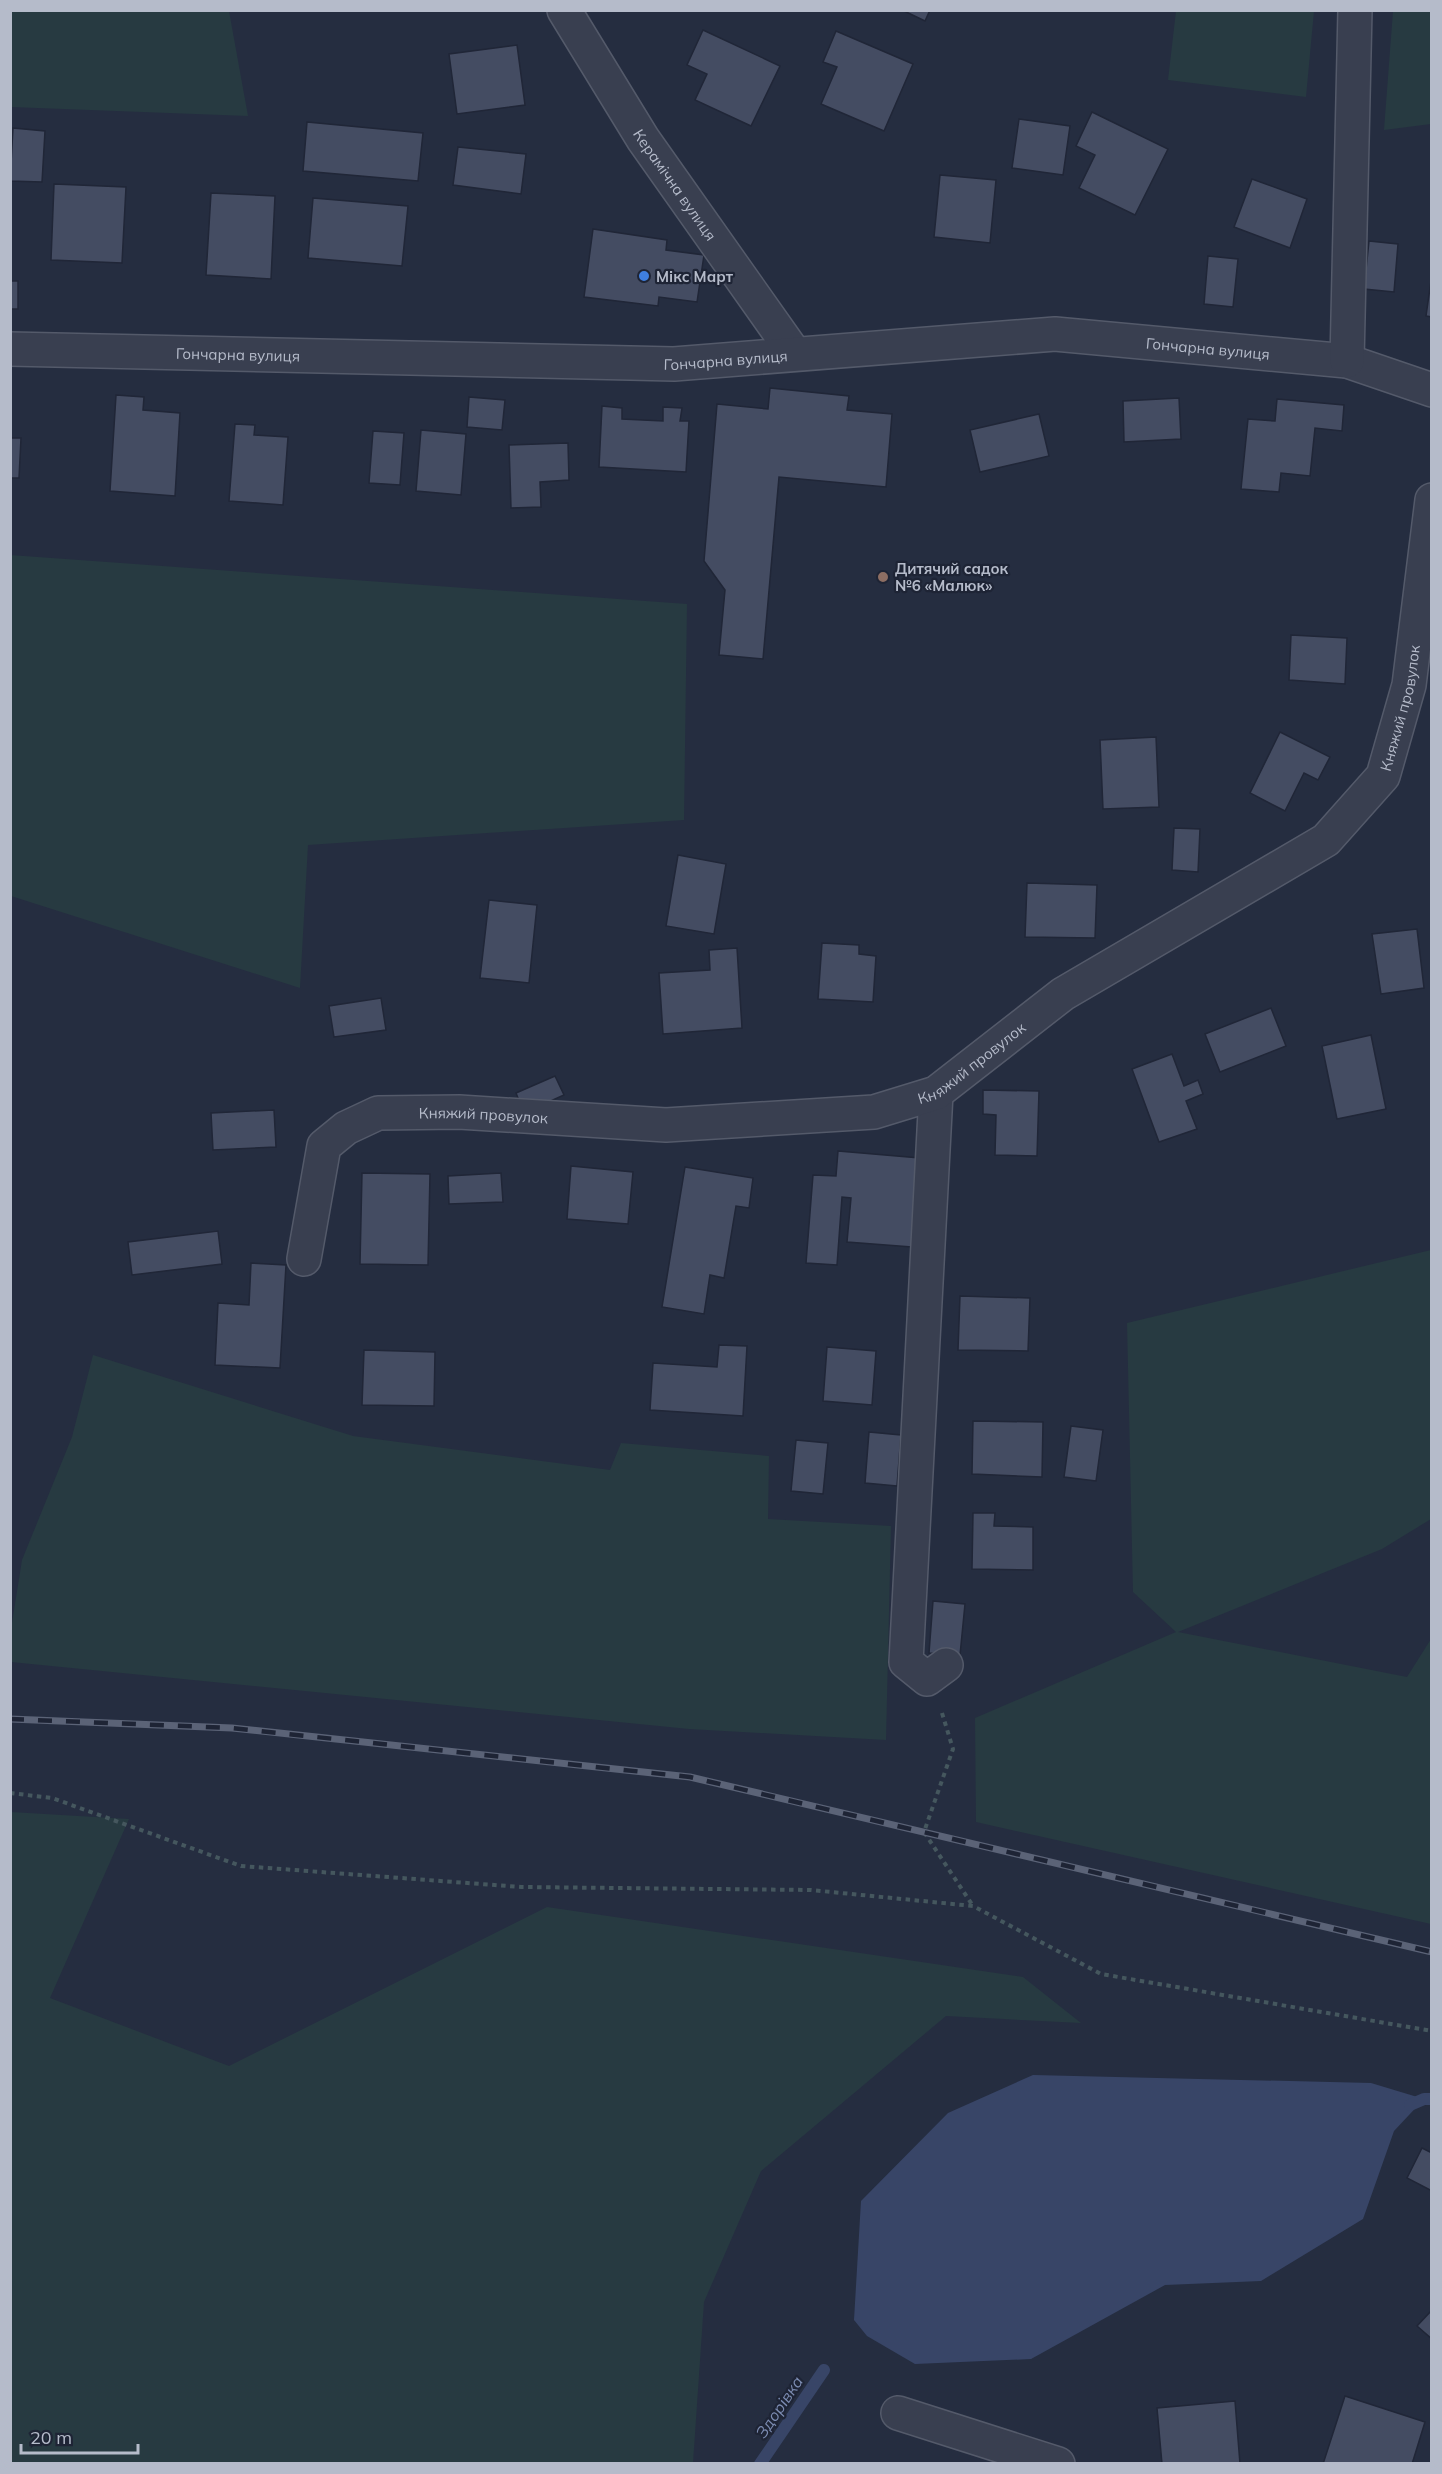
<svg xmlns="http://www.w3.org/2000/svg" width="1442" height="2474" font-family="Mulish,sans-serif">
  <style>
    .green { fill: #273a41 }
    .water { fill: #384567 }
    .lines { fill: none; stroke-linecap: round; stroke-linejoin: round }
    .stream { stroke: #384567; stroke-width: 12 }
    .building { fill: #444c62; stroke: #202637; stroke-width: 1.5 }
    .minor-casing { stroke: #545a6a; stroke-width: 36 }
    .path { stroke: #45575e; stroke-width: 4; stroke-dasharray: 4.5 4.5; stroke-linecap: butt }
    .minor { stroke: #393f50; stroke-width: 33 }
    .rail-casing { stroke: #5b6377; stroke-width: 7 }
    .rail { stroke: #1e2435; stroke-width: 4.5; stroke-dasharray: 14; stroke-linecap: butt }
    .shop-dot { fill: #3f7fe0; stroke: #1e2435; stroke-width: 2 }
    .education-dot { fill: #8d6e63; stroke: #1e2435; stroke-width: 2 }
    .labels { text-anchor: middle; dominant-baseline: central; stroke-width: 4.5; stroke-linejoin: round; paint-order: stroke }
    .street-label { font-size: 15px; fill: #b5bbca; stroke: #1e2435 }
    .poi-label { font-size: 15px; font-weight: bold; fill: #b5bbca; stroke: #1e2435; text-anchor: start }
    .water-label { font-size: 16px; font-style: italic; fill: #7c8cb2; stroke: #1e2435 }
  </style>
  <rect width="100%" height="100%" fill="#252d40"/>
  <!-- green -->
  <g class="green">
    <path d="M11 10 229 11 248 116 11 107Z"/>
    <path d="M1176 11H1314L1306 97 1168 80Z"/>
    <path d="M1393 11H1431V124L1384 130Z"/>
    <path d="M10 555 687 604 684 820 308 845 300 988 11 896Z"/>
    <path d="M1431 1250V1519L1382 1549 1178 1632 1407 1677 1431 1639V1924L976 1822 975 1718 1176 1632 1133 1592 1127 1323Z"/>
    <path d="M93 1355 353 1436 610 1470 621 1443 769 1456 768 1519 891 1526 886 1740 689 1729 11 1662V1629L22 1560 72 1437Z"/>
    <path d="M11 1812 129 1819 50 1998 229 2066 547 1907 1023 1977 1081 2023 946 2016 761 2171 704 2302 693 2463H11Z"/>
  </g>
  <!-- water -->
  <path class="water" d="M1033 2075 1371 2083 1424 2099 1394 2131 1363 2219 1261 2281 1165 2285 1031 2359 915 2364 867 2336 854 2320 861 2201 948 2113Z"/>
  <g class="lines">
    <!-- stream -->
    <g class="stream">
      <path d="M1410 2105 1424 2099H1432"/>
      <path d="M760 2464 824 2370"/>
    </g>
  </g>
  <!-- building -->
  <g class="building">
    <path d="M902 10H930L925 21Z"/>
    <path d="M703 30 780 66 751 126 695 100 707 74 687 65Z"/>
    <path d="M836 31 913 64 884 131 821 104 837 67 823 62Z"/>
    <path d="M517 45 525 105 457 114 449 54Z"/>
    <path d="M1092 112 1168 149 1135 215 1079 188 1095 155 1076 146Z"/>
    <path d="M1019 119 1070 126 1063 175 1012 168Z"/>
    <path d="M307 122 423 133 418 181 303 171Z"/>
    <path d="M13 128 45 131 42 182 10 181Z"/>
    <path d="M458 147 526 154 521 194 453 185Z"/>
    <path d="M940 175 996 180 990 243 934 237Z"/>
    <path d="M1252 179 1307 199 1290 248 1234 227Z"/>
    <path d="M54 184 126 187 122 263 51 260Z"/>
    <path d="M211 193 275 196 271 279 206 275Z"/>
    <path d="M313 198 408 206 402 266 308 258Z"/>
    <path d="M593 229 667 240 666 250 704 255 697 302 659 297 658 306 584 297Z"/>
    <path d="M1369 241 1398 244 1394 292 1364 289Z"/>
    <path d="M1208 256 1238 259 1233 307 1204 304Z"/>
    <path d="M1432 274V317L1426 316Z"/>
    <rect x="10" y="281" width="8" height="28"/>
    <path d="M770 388 849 396 847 410 892 414 886 487 779 477 763 659 719 655 725 590 704 561 717 404 768 409Z"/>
    <path d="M116 395 144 397 143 410 180 413 175 496 110 491Z"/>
    <path d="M469 397 505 400 502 430 467 427Z"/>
    <path d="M1179 398 1181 439 1124 442 1123 401Z"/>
    <path d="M1277 399 1344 405 1342 431 1315 428 1310 476 1281 473 1279 492 1241 489 1248 419 1275 421Z"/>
    <path d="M602 406 622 408V419L663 421V407L682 408 680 421H689L686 472 599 467Z"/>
    <path d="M1039 414 1049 456 980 472 970 430Z"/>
    <path d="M235 424 255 425 254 435 288 437 283 505 229 501Z"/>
    <path d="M421 430 466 434 461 495 416 491Z"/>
    <path d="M373 431 404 433 400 485 369 483Z"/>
    <path d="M10 438H21L19 478H10Z"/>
    <path d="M568 443 569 480 540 482 541 507 511 508 509 445Z"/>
    <path d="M1291 635 1347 638 1345 684 1289 680Z"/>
    <path d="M1280 732 1330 757 1318 780 1304 773 1285 811 1250 793Z"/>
    <path d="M1156 737 1159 807 1103 809 1100 740Z"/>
    <path d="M1174 828 1200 829 1198 872 1172 870Z"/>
    <path d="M678 855 726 864 714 934 666 926Z"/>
    <path d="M1027 883 1097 885 1095 938 1025 937Z"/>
    <path d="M489 900 537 905 529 983 480 978Z"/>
    <path d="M1417 929 1424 988 1381 994 1372 934Z"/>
    <path d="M822 943 859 945V954L876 956 873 1002 818 999Z"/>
    <path d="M737 948 742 1028 663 1034 659 973 710 970 709 950Z"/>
    <path d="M381 998 386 1030 334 1037 329 1006Z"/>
    <path d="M1271 1008 1286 1046 1220 1072 1205 1034Z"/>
    <path d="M1371 1035 1386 1109 1337 1119 1322 1046Z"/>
    <path d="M1172 1054 1184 1086 1198 1080 1203 1094 1186 1101 1197 1129 1159 1142 1132 1069Z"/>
    <path d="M555 1076 564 1095 524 1113 516 1093Z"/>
    <path d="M983 1090 1039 1091 1037 1156 995 1155 996 1115 983 1114Z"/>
    <path d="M274 1110 276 1147 213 1150 211 1113Z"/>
    <path d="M838 1151 920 1158 912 1247 847 1242 851 1198 842 1197 837 1265 806 1263 813 1175 836 1176Z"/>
    <path d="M571 1166 633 1172 628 1224 567 1219Z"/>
    <path d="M685 1167 753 1178 749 1208 736 1206 724 1278 710 1275 704 1314 662 1307Z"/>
    <path d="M362 1173 430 1174 428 1265 360 1264Z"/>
    <path d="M501 1173 503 1202 449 1204 448 1176Z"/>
    <path d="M218 1231 222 1264 132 1275 128 1242Z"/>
    <path d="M251 1263 286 1265 280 1368 215 1365 218 1303 249 1305Z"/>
    <path d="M960 1296 1030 1298 1028 1351 958 1350Z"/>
    <path d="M719 1345 747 1346 743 1416 650 1410 653 1363 717 1367Z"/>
    <path d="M827 1347 876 1351 872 1405 823 1401Z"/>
    <path d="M364 1350 435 1352 434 1406 362 1405Z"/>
    <path d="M973 1421 1043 1422 1042 1477 972 1474Z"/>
    <path d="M1071 1426 1103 1430 1096 1481 1064 1477Z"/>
    <path d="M869 1432 901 1435 897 1486 865 1483Z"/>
    <path d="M796 1440 828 1443 823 1494 791 1491Z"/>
    <path d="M973 1513H995L994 1526 1033 1527V1570L972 1569Z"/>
    <path d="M933 1601 965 1604 960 1655 929 1653Z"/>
    <path d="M1422 2148 1432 2153V2191L1407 2178Z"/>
    <path d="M1432 2310V2339L1417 2326Z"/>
    <path d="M1345 2396 1425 2422 1412 2464H1323Z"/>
    <path d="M1235 2401 1240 2464H1162L1157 2408Z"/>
  </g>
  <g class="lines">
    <!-- minor casing -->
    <g class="minor-casing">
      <g id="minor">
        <path id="s1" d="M564 10 643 139 794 353"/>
        <path id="s2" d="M10 349 674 364 1055 334 1347 361 1432 390"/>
        <path d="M1347 361 1355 10"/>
        <path d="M936 1093 906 1662 927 1679 946 1665"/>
        <path id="s3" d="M304 1259 324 1146 346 1128 378 1113 459 1112 666 1125 874 1112 936 1093 1063 994 1326 840 1383 776 1409 685 1432 500"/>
        <path d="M898 2413 1058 2464"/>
      </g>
    </g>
    <!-- path -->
    <g class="path">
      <path d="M942 1713 953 1749 924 1832 973 1906"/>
      <path d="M10 1793 52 1798 241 1866 521 1887 811 1890 973 1906 1101 1974 1432 2031"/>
    </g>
    <!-- minor -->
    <use href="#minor" class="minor"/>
    <!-- rail casing -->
    <g class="rail-casing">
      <path id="rail" d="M10 1719 232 1728 690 1777 1432 1952"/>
    </g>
    <!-- rail -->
    <use href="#rail" class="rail"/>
  </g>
  <!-- markers -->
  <circle class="shop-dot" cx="644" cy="276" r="6"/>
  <circle class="education-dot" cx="883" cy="577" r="6"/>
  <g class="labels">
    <!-- street labels -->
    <g class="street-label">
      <text stroke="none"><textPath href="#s1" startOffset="207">Керамічна вулиця</textPath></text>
      <text stroke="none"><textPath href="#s2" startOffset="1200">Гончарна вулиця</textPath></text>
      <text stroke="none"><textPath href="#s2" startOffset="228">Гончарна вулиця</textPath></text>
      <text stroke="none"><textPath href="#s2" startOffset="716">Гончарна вулиця</textPath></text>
      <text stroke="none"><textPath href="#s3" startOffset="1362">Княжий провулок</textPath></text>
      <text stroke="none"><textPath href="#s3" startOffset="786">Княжий провулок</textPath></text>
      <text stroke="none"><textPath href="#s3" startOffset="284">Княжий провулок</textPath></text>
    </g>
    <!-- poi labels -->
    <g class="poi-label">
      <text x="656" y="276">Мікс Март</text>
      <text x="895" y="568">Дитячий садок<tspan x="895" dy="17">№6 «Малюк»</tspan></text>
    </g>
    <!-- water labels -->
    <g class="water-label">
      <text transform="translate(779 2407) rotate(-56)">Здорівка</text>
    </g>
  </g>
  <!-- border -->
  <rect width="1442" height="2474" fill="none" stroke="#b5bbca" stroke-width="24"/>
  <!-- scale -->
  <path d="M21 2444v9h117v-9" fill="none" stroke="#b5bbca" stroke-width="3"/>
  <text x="30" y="2444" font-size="18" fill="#b5bbca" stroke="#1e2435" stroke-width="4.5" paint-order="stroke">20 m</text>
</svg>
